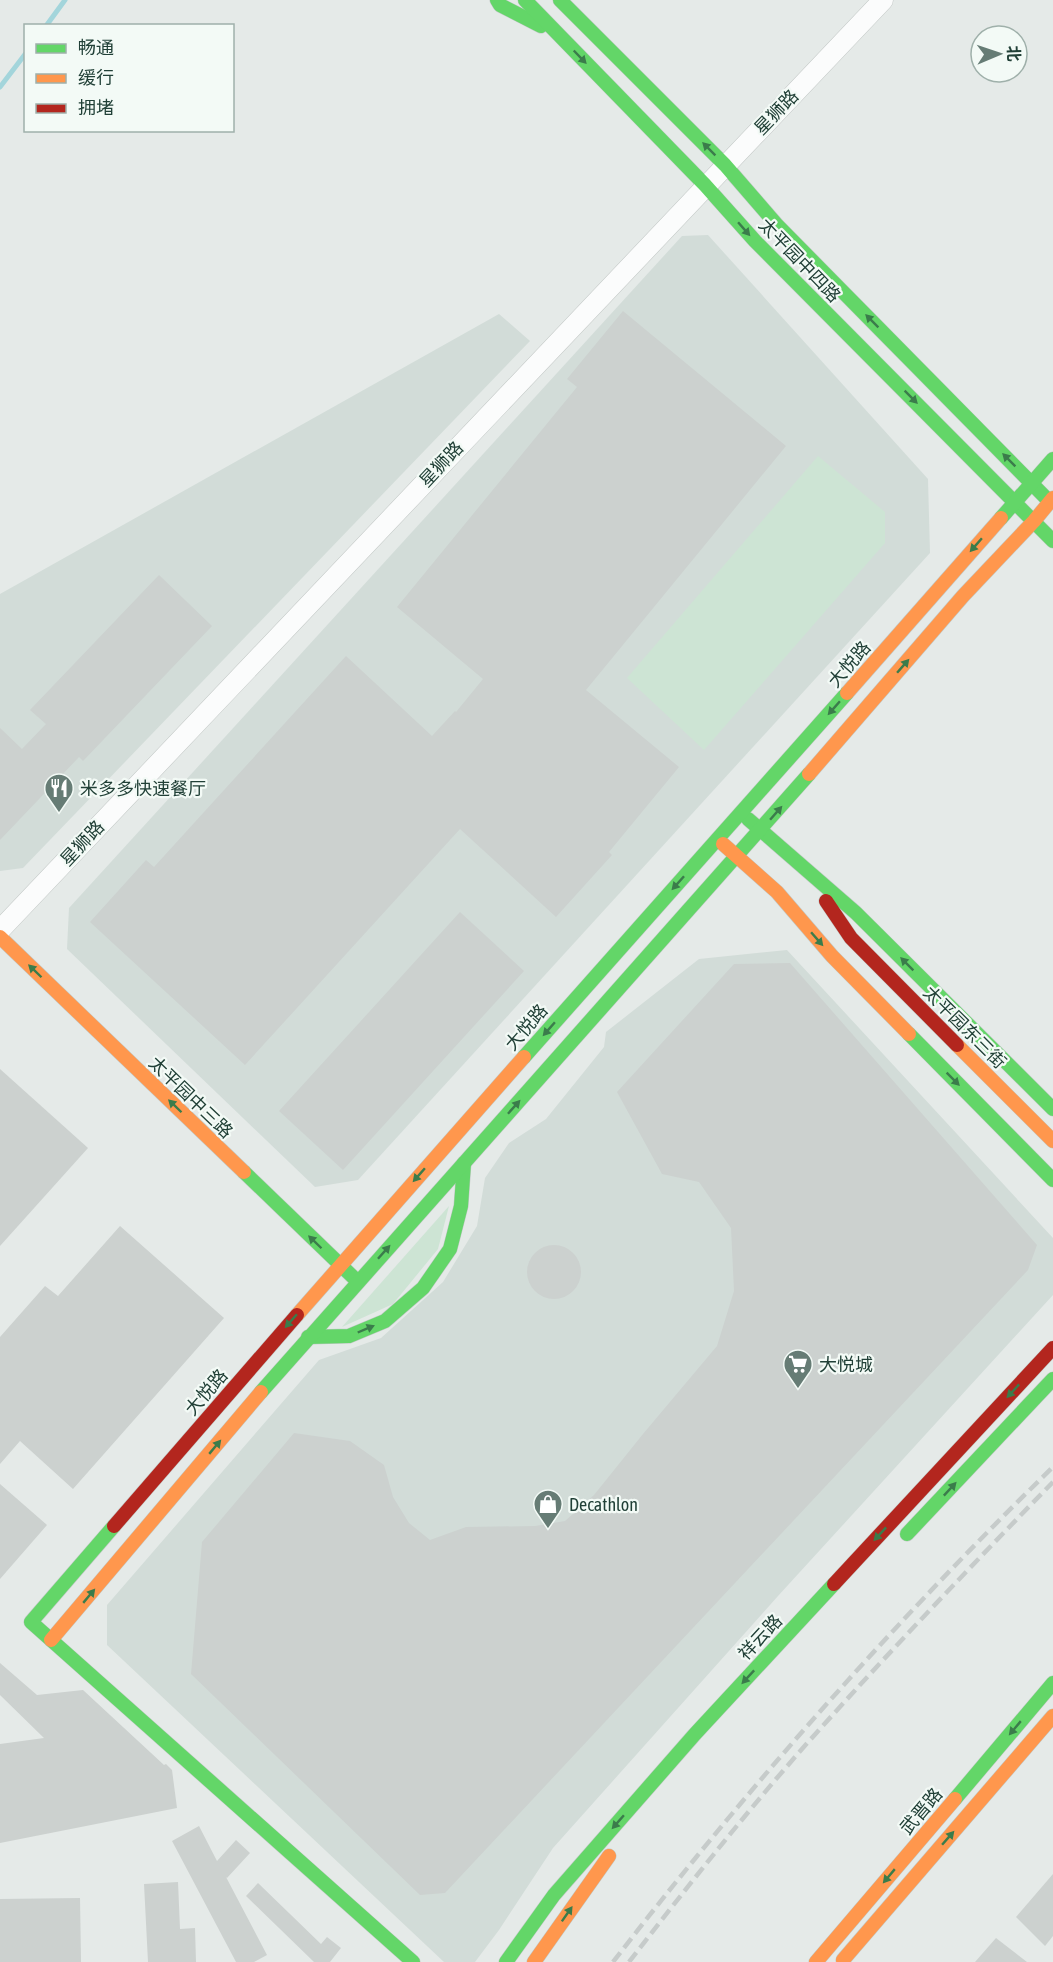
<svg xmlns="http://www.w3.org/2000/svg" width="1053" height="1962" font-family="'Asap Condensed','Noto Sans SC',sans-serif">
  <style>
    .built { fill: #d2dcd8 }
    .green { fill: #cde4d4 }
    .lines { fill: none; stroke-linecap: round; stroke-linejoin: round }
    .stream { stroke: #a3d5db; stroke-width: 5 }
    .building { fill: #ccd1cf }
    .street-casing { stroke: #c2c7c5; stroke-width: 21 }
    .fast-casing { stroke: #c0c8c5; stroke-width: 15 }
    .slow-casing { stroke: #c0c8c5; stroke-width: 15 }
    .jam-casing { stroke: #c0c8c5; stroke-width: 15 }
    .street { stroke: #fbfcfc; stroke-width: 20 }
    .fast { stroke: #63d668; stroke-width: 14 }
    .slow { stroke: #ff974d; stroke-width: 14 }
    .jam { stroke: #b3261e; stroke-width: 14 }
    .rail { stroke: #c6cbca; stroke-width: 4.5; stroke-dasharray: 12 6; stroke-linecap: butt }
    .oneway { fill: #3b7c4b }
    .labels { text-anchor: middle; dominant-baseline: central; stroke-width: 4.5; stroke-linejoin: round; paint-order: stroke }
    .street-label { font-size: 18px; fill: #214037; stroke: #f3faf6 }
    .poi-label { font-size: 18px; fill: #214037; stroke: #f3faf6; text-anchor: start }
  </style>
  <rect width="100%" height="100%" fill="#e5eae8"/>
  <!-- built -->
  <g class="built">
    <path d="M708 235 928 479 930 553 358 1180 315 1187 67 949 69 908 682 236Z"/>
    <path d="M499 314 530 341 23 868 0 871V594Z"/>
    <path d="M787 950 1053 1238V1295L778 1596 553 1848 499 1930 475 1962H444L107 1645V1605L319 1360 381 1338 443 1282 477 1226 485 1178 509 1143 546 1119 604 1047 606 1032 699 959Z"/>
  </g>
  <!-- green -->
  <g class="green">
    <path d="M818 456 885 512V543L704 750 627 678Z"/>
    <path d="M449 1206 438 1249 393 1304 342 1327Z"/>
  </g>
  <g class="lines">
    <!-- stream -->
    <g class="stream">
      <path d="M46 26 65 0"/>
      <path d="M0 87 26 53"/>
    </g>
  </g>
  <!-- building -->
  <g class="building">
    <path d="M623 311 786 446 586 690 679 767 609 852 612 855 556 917 460 829 245 1065 90 922 146 860 154 867 346 656 432 736 455 711 456 712 483 679 397 607 577 387 567 379Z"/>
    <path d="M159 575 212 626 83 761 79 757 0 840V728L22 749 46 724 30 710Z"/>
    <path d="M460 912 524 971 343 1170 279 1111Z"/>
    <path d="M790 963 1037 1245 1028 1270 445 1893 420 1895 191 1674 202 1542 294 1433 350 1441 384 1465 393 1497 409 1523 430 1540 466 1527 535 1526 565 1521 594 1495 643 1434 717 1346 734 1291 731 1228 699 1182 662 1174 617 1092 734 964Z"/>
    <path d="M0 1069 88 1148 0 1246Z"/>
    <path d="M120 1226 224 1318 73 1489 20 1441 0 1464V1337L45 1286 58 1296Z"/>
    <circle cx="554" cy="1272" r="27"/>
    <path d="M0 1484 47 1525 0 1579Z"/>
    <path d="M0 1663 37 1695 83 1690 164 1765 166 1764 172 1770 177 1808 0 1843V1744L44 1738 0 1695Z"/>
    <path d="M199 1826 217 1861 236 1840 250 1853 227 1878 226 1877 267 1955 254 1962H236L172 1841Z"/>
    <path d="M1053 1874V1936L1045 1946 1016 1917Z"/>
    <path d="M178 1882 180 1929 195 1928 196 1962H148L144 1884Z"/>
    <path d="M258 1883 321 1944 327 1937 341 1948 330 1962H314L246 1896Z"/>
    <path d="M80 1898 81 1962H0V1899Z"/>
    <path d="M996 1938 1027 1962H975Z"/>
  </g>
  <g class="lines">
    <!-- street casing -->
    <g class="street-casing">
      <path id="street" d="M0 930 883 0"/>
    </g>
    <!-- fast casing -->
    <g class="fast-casing">
      <g id="fast">
        <path d="M497 0 500 5 541 26"/>
        <path d="M525 0 705 185 755 241 1053 541"/>
        <path d="M560 0 725 165 777 225 1045 497"/>
        <path d="M1001 518 1053 459"/>
        <path d="M748 819 856 913 1053 1109"/>
        <path d="M909 1034 1053 1180"/>
        <path d="M524 1057 847 693"/>
        <path d="M244 1172 354 1278"/>
        <path d="M308 1337 349 1336 385 1321 423 1288 450 1249 461 1206 464 1163"/>
        <path d="M261 1392 809 774"/>
        <path d="M114 1526 31 1622 413 1962"/>
        <path d="M907 1534 1053 1379"/>
        <path d="M955 1799 1053 1683"/>
        <path d="M506 1962 554 1895 695 1734 834 1584"/>
      </g>
    </g>
    <!-- slow casing -->
    <g class="slow-casing">
      <g id="slow">
        <path d="M847 693 1001 518"/>
        <path d="M809 774 963 596 1034 521 1053 498"/>
        <path d="M723 844 777 892 832 956 909 1034"/>
        <path d="M0 937 244 1172"/>
        <path d="M957 1045 1053 1141"/>
        <path d="M297 1315 524 1057"/>
        <path d="M51 1640 261 1392"/>
        <path d="M843 1960 1053 1716"/>
        <path d="M534 1962 609 1856"/>
        <path d="M816 1962 955 1799"/>
      </g>
    </g>
    <!-- jam casing -->
    <g class="jam-casing">
      <g id="jam">
        <path d="M826 901 851 938 957 1045"/>
        <path d="M114 1526 297 1315"/>
        <path d="M834 1584 1053 1348"/>
      </g>
    </g>
    <!-- street -->
    <use href="#street" class="street"/>
    <!-- fast -->
    <use href="#fast" class="fast"/>
    <!-- slow -->
    <use href="#slow" class="slow"/>
    <!-- jam -->
    <use href="#jam" class="jam"/>
    <!-- rail -->
    <g class="rail">
      <path d="M613 1962C748 1787 895 1621 1053 1467"/>
      <path d="M629 1962C687 1887 747 1811 810 1740 889 1652 971 1566 1053 1482"/>
    </g>
  </g>
  <!-- one-way arrows -->
  <defs><path id="oneway-solid" d="M-6-.8H1V-3.2L6.5 0L1 3.2V.8H-6Z" transform="scale(1.5)"/></defs>
  <g class="oneway">
    <use href="#oneway-solid" transform="translate(580 57) rotate(46)"/>
    <use href="#oneway-solid" transform="translate(709 149) rotate(-135)"/>
    <use href="#oneway-solid" transform="translate(744 229) rotate(49)"/>
    <use href="#oneway-solid" transform="translate(872 321) rotate(-135)"/>
    <use href="#oneway-solid" transform="translate(911 397) rotate(45)"/>
    <use href="#oneway-solid" transform="translate(1009 460) rotate(-135)"/>
    <use href="#oneway-solid" transform="translate(976 545) rotate(131)"/>
    <use href="#oneway-solid" transform="translate(903 666) rotate(-49)"/>
    <use href="#oneway-solid" transform="translate(834 708) rotate(131)"/>
    <use href="#oneway-solid" transform="translate(776 813) rotate(-49)"/>
    <use href="#oneway-solid" transform="translate(678 883) rotate(132)"/>
    <use href="#oneway-solid" transform="translate(817 939) rotate(49)"/>
    <use href="#oneway-solid" transform="translate(907 964) rotate(-135)"/>
    <use href="#oneway-solid" transform="translate(35 971) rotate(-136)"/>
    <use href="#oneway-solid" transform="translate(549 1029) rotate(131)"/>
    <use href="#oneway-solid" transform="translate(953 1079) rotate(45)"/>
    <use href="#oneway-solid" transform="translate(175 1106) rotate(-136)"/>
    <use href="#oneway-solid" transform="translate(514 1107) rotate(-48)"/>
    <use href="#oneway-solid" transform="translate(419 1175) rotate(131)"/>
    <use href="#oneway-solid" transform="translate(315 1242) rotate(-136)"/>
    <use href="#oneway-solid" transform="translate(384 1252) rotate(-48)"/>
    <use href="#oneway-solid" transform="translate(291 1321) rotate(131)"/>
    <use href="#oneway-solid" transform="translate(366 1329) rotate(-23)"/>
    <use href="#oneway-solid" transform="translate(1013 1391) rotate(133)"/>
    <use href="#oneway-solid" transform="translate(215 1447) rotate(-50)"/>
    <use href="#oneway-solid" transform="translate(950 1489) rotate(-47)"/>
    <use href="#oneway-solid" transform="translate(880 1534) rotate(133)"/>
    <use href="#oneway-solid" transform="translate(89 1596) rotate(-50)"/>
    <use href="#oneway-solid" transform="translate(748 1677) rotate(133)"/>
    <use href="#oneway-solid" transform="translate(1015 1728) rotate(130)"/>
    <use href="#oneway-solid" transform="translate(618 1822) rotate(131)"/>
    <use href="#oneway-solid" transform="translate(948 1838) rotate(-49)"/>
    <use href="#oneway-solid" transform="translate(889 1876) rotate(130)"/>
    <use href="#oneway-solid" transform="translate(567 1914) rotate(-55)"/>
  </g>
  <!-- icons -->
  <defs>
    <g id="restaurant-pin" transform="scale(1.5)"><path d="M0 17L-7.5 6A9.5 9.5 0 1 1 7.5 6Z" fill="#667c75" stroke="#f3faf6"/><path d="M-5-6h1v4h1v-4h1v4h1v-4h1v5L-1.5 .5V6h-2V.5L-5-1ZM5-6V6H3V1.5H1.5Q1.5-4 5-6Z" fill="#fff"/></g>
    <g id="supermarket-pin" transform="scale(1.5)"><path d="M0 17L-7.5 6A9.5 9.5 0 1 1 7.5 6Z" fill="#667c75" stroke="#f3faf6"/><path d="M-6-5.5h2.5l.6 2H6L4.5 2H-2.5L-4.4-4H-6ZM-1.5 3.2a1.3 1.3 0 1 0 .1 0ZM3 3.2a1.3 1.3 0 1 0 .1 0Z" fill="#fff"/></g>
    <g id="shop-pin" transform="scale(1.5)"><path d="M0 17L-7.5 6A9.5 9.5 0 1 1 7.5 6Z" fill="#667c75" stroke="#f3faf6"/><path d="M-5-2.5h2.3a2.7 3.5 0 0 1 5.4 0H5L5.5 6h-11ZM-1.5-2.5h3a1.5 2.3 0 0 0-3 0Z" fill="#fff"/></g>
  </defs>
  <g fill-rule="evenodd">
    <use href="#restaurant-pin" x="59" y="788"/>
    <use href="#supermarket-pin" x="798" y="1364"/>
    <use href="#shop-pin" x="548" y="1504"/>
  </g>
  <g class="labels">
    <!-- street labels -->
    <g class="street-label">
      <text transform="translate(776 112) rotate(-46)">星狮路</text>
      <text transform="translate(800 260) rotate(46)">太平园中四路</text>
      <text transform="translate(441 464) rotate(-47)">星狮路</text>
      <text transform="translate(849 664) rotate(-49)">大悦路</text>
      <text transform="translate(82 843) rotate(-47)">星狮路</text>
      <text transform="translate(526 1027) rotate(-49)">大悦路</text>
      <text transform="translate(965 1027) rotate(45)">太平园东三街</text>
      <text transform="translate(191 1097) rotate(44)">太平园中三路</text>
      <text transform="translate(206 1392) rotate(-49)">大悦路</text>
      <text transform="translate(760 1637) rotate(-47)">祥云路</text>
      <text transform="translate(921 1811) rotate(-50)">武晋路</text>
    </g>
    <!-- poi labels -->
    <g class="poi-label">
      <text x="80" y="788">米多多快速餐厅</text>
      <text x="819" y="1364">大悦城</text>
      <text x="569" y="1504">Decathlon</text>
    </g>
  </g>
  <!-- legend -->
  <rect x="24" y="24" width="210" height="108" fill="#f3faf6" stroke="#9fb0aa" stroke-width="1.5"/>
  <rect x="36" y="44" width="30" height="9" fill="#63d668" stroke="#9fb0aa" stroke-width="1.5"/>
  <text x="78" y="54" font-size="18" fill="#214037">畅通</text>
  <rect x="36" y="74" width="30" height="9" fill="#ff974d" stroke="#9fb0aa" stroke-width="1.5"/>
  <text x="78" y="84" font-size="18" fill="#214037">缓行</text>
  <rect x="36" y="104" width="30" height="9" fill="#b3261e" stroke="#9fb0aa" stroke-width="1.5"/>
  <text x="78" y="114" font-size="18" fill="#214037">拥堵</text>
  <!-- north arrow -->
  <g transform="translate(999 54) rotate(88)"><circle r="28" fill="#f3faf6" stroke="#9fb0aa" stroke-width="1.5"/>
  <path d="M0-4.5L10 22L0 15L-10 22Z" fill="#667c75"/>
  <text y="-9" font-size="16" font-weight="bold" text-anchor="middle" fill="#214037">北</text>
  </g>
</svg>
